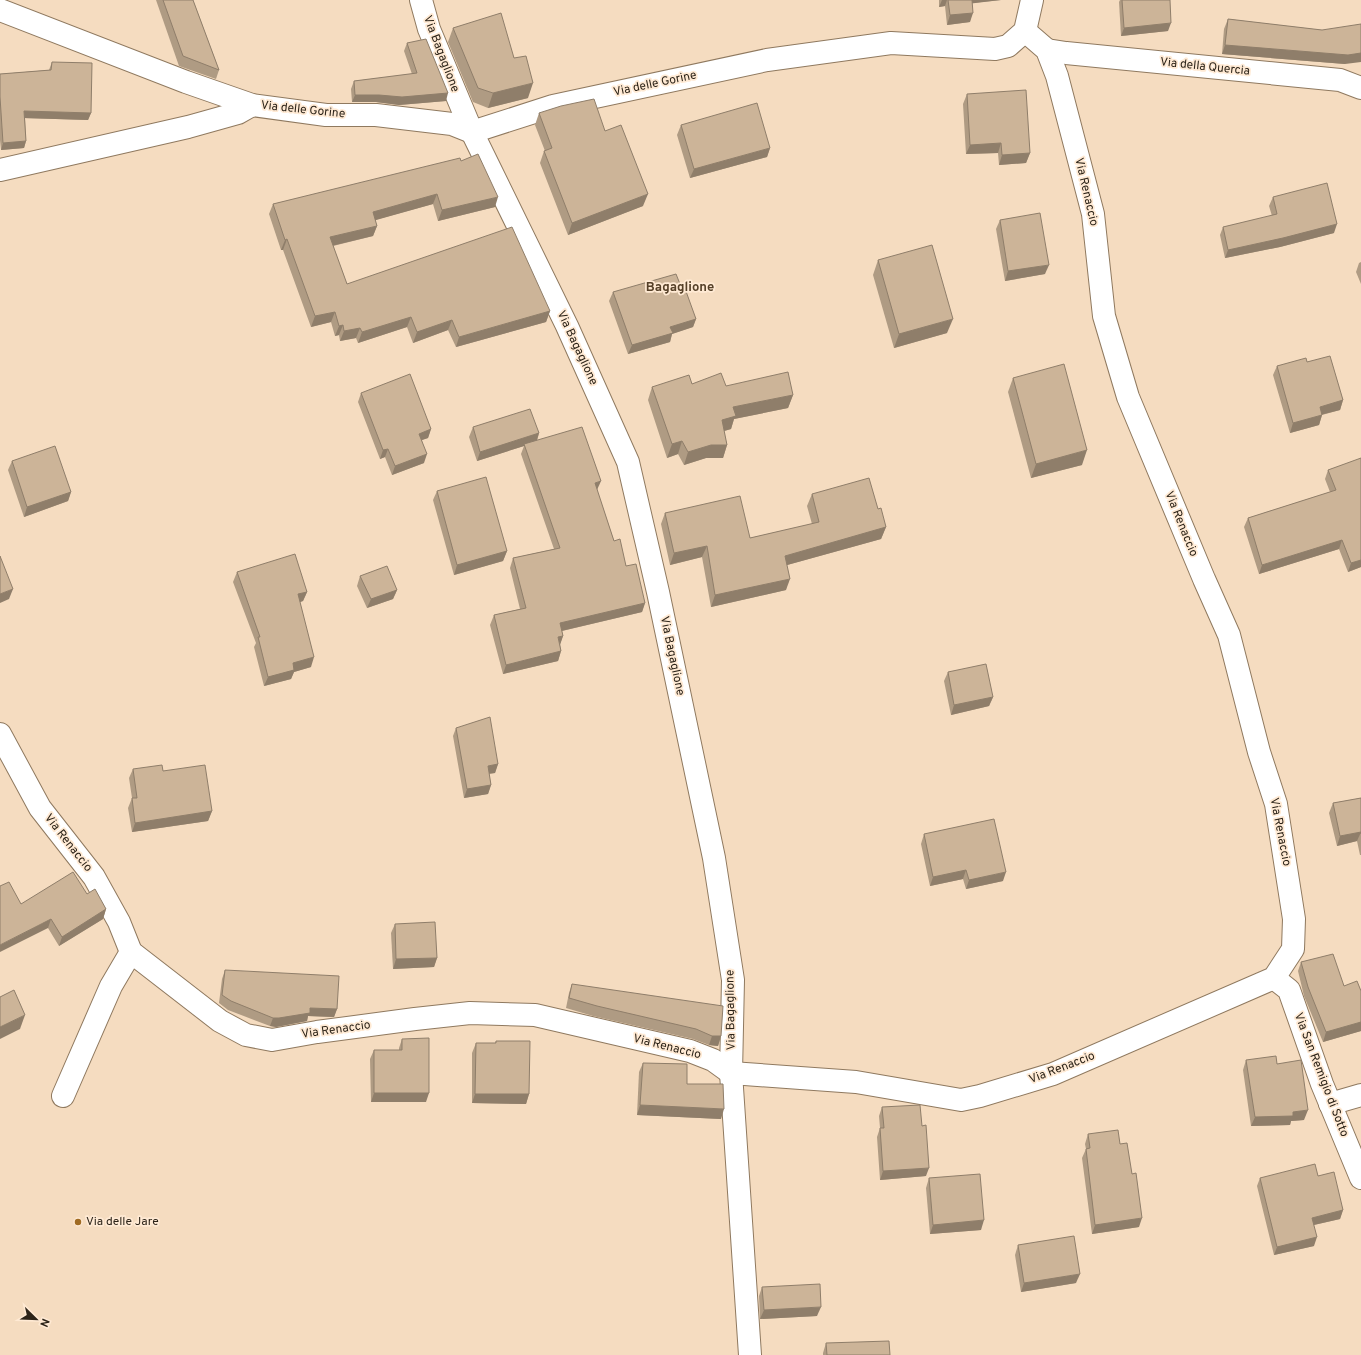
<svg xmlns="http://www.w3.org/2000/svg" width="1361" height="1355" font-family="Overpass,sans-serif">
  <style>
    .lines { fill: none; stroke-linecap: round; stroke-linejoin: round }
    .minor-casing { stroke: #8f795f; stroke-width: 24 }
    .minor { stroke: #fff; stroke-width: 22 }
    .wall { fill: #af9b83 }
    .shaded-wall { fill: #8f7e6a }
    .building { fill: #ccb498; stroke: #8f7e6a }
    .poi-dot { fill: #a06b23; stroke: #ffead4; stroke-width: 1.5 }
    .labels { text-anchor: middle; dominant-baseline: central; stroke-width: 3.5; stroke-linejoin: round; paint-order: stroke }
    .street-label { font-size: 12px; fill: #2c2318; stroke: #ffead4 }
    .poi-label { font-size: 12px; fill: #2c2318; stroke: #ffead4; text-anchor: start }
    .neighbourhood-label { font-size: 13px; font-weight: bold; fill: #554028; stroke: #ffead4 }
  </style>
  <rect width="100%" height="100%" fill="#f5dcc0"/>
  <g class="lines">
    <!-- minor casing -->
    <g class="minor-casing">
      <g id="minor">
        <path d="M421 0 429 29 472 132 567 326 628 462 658 592 714 858 733 980 731 1073 750 1355"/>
        <path d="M0 10 186 82 252 105 326 115H376L452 124 472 132 553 106 767 60 891 43 995 49 1008 46 1025 31 1032 0"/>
        <path d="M1047 50 1066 53 1340 80 1361 88"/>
        <path d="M0 170 188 127 238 113 252 105"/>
        <path d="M0 734 40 808 94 877 119 922 131 952 220 1021 246 1035 272 1040 317 1032 415 1019 470 1013 535 1015 690 1051 713 1060 731 1073 856 1082 961 1100 980 1096 1053 1074 1274 978 1293 949 1294 919 1276 804 1259 752 1229 635 1204 579 1128 397 1104 316 1093 214 1057 76 1047 50 1025 31"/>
        <path d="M1274 978 1289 990 1322 1084 1361 1178"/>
        <path d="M63 1096 111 986 131 952"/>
        <path d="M1330 1104 1361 1095"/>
      </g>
    </g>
    <!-- minor -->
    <use href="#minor" class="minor"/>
  </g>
  <!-- wall -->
  <g class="wall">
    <path d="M156 0H193L219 70 216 79 179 66Z"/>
    <path d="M939 0H1001L972 3 970 22 947 25 945 6 939 7Z"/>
    <path d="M1120 0H1170L1168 31 1121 36 1119 2Z"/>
    <path d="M1228 19 1322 30 1345 64 1222 54 1224 29Z"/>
    <path d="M453 28 514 58 528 98 488 108 473 102 448 42Z"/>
    <path d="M407 43 446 101 399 105 376 102H352L351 89 354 81 412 74 404 51Z"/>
    <path d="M52 62 91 113 88 120 25 118 26 141 24 148 1 150 0 140V74L49 70Z"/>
    <path d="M967 94 1030 153 1026 163 999 165 998 153 966 154 963 104Z"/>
    <path d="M539 113 605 131 643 206 568 235 540 163 544 151H545L535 125Z"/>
    <path d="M681 125 770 148 767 157 690 178 677 135Z"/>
    <path d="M461 161 495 207 438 221 433 204 375 220 377 226 373 236 333 246 347 284 550 311 546 322 456 347 448 330 413 343 407 327 358 343 356 338 340 341 339 335 335 336 331 322 311 327 283 250H281L269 214 273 204Z"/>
    <path d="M1273 197 1334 233 1280 247 1225 258 1220 235 1223 227 1272 216 1269 206Z"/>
    <path d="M1000 220 1045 274 1005 281 996 229Z"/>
    <path d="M878 260 947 333 894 348 873 275Z"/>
    <path d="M1361 262V284L1356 272 1359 263Z"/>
    <path d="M680 284 696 319 693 327 672 334 670 342 628 354 609 301 613 292Z"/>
    <path d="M1307 362 1343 400 1340 410 1322 415 1319 425 1290 433 1273 375 1277 366Z"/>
    <path d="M1013 378 1082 465 1031 478 1008 392Z"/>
    <path d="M692 384 726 386 793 395 788 408 734 419 731 429 724 431 727 445 723 458H706L684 465 678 454 667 458 648 400 652 387Z"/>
    <path d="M361 393 431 429 428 438 422 440 424 463 392 475 385 457 380 459 358 402Z"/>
    <path d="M473 427 539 433 537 441 597 490 614 541 626 566 645 603 642 612 562 631 563 636 560 644 561 651 558 661 503 674 490 625 494 615 520 609 510 568 513 558 554 549 521 454 524 446 477 461 469 437Z"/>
    <path d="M1361 459V567L1348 572 1339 549 1259 574 1244 527 1248 518 1330 492 1325 479 1328 470Z"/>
    <path d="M12 461 71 492 68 501 24 517 8 470Z"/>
    <path d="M437 491 507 551 503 561 454 575 433 500Z"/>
    <path d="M812 494 878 509 886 527 881 539 787 565 786 590 711 607 702 557 670 565 661 524 665 513 750 538 812 524 807 506Z"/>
    <path d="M237 572 307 592 303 601 300 602 311 667 294 672 291 679 264 686 254 647 256 643 233 582Z"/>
    <path d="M360 576 397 590 393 599 367 608 357 586Z"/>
    <path d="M948 672 993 697 989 706 951 715 944 681Z"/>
    <path d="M456 728 498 764 495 773 489 774 491 785 488 794 464 798 453 736Z"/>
    <path d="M133 769 212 811 208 821 132 832 128 808 132 798 129 778Z"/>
    <path d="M1361 798V855H1360L1357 841 1337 846 1329 813 1333 803Z"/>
    <path d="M924 834 1003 881 966 889 963 879 930 886 921 844Z"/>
    <path d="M87 894 106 909 103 919 59 946 48 928 21 904Z"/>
    <path d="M395 924 437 958 434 967 393 969 391 933Z"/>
    <path d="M1301 962 1344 986 1361 991V1031L1323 1042 1304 996 1298 971Z"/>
    <path d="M225 970 337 1009 334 1017 308 1016 307 1021 276 1027 270 1026 228 1010 219 1003 222 979Z"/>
    <path d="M572 984 721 1036 718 1046 709 1045 693 1039 593 1016 566 1008 569 993Z"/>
    <path d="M402 1039 426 1102H371L370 1059 374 1050H399V1048Z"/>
    <path d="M496 1041 529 1094 526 1104 472 1103V1053L476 1043H495Z"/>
    <path d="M1246 1060 1277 1064 1304 1120 1291 1121 1290 1125 1251 1126 1243 1070Z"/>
    <path d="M643 1063 687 1084 721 1119 637 1115 639 1072Z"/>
    <path d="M882 1107 922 1126 926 1176 880 1180 877 1137 880 1128 879 1116Z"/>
    <path d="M1088 1134 1120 1144 1139 1227 1092 1234 1082 1158 1086 1149 1085 1144Z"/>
    <path d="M1318 1176 1343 1210 1340 1219 1314 1225V1246L1274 1255 1257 1186 1260 1178Z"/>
    <path d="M929 1178 981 1230 930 1234 926 1188Z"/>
    <path d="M1018 1245 1076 1283 1021 1292 1015 1255Z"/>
    <path d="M762 1287 817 1316 760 1319 759 1296Z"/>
    <path d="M826 1343 890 1355H823V1353Z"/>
  </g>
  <!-- shaded-wall -->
  <g class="shaded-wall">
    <path d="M942 0H947L945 6 939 7Z"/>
    <path d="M969 0H1001L967 4Z"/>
    <path d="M973 13 970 22 947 25 950 15Z"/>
    <path d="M1171 23 1168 31 1121 36 1124 28Z"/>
    <path d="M1225 45 1361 53V62L1345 64 1222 54Z"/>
    <path d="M533 83 528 98 488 108 493 93Z"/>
    <path d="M448 93 446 101 399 105 376 102H352L355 95Z"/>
    <path d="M24 111 91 113 88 120 22 118Z"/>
    <path d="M26 141 24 148 1 150 3 143Z"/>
    <path d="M1001 143 998 153 966 154 970 145Z"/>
    <path d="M770 148 767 157 690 178 694 169Z"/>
    <path d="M1030 153 1026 163 999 165 1002 155Z"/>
    <path d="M437 194 433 204 369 222 373 212Z"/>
    <path d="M648 194 643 206 568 235 572 223Z"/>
    <path d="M498 197 495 207 438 221 442 210Z"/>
    <path d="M1337 224 1334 233 1280 247 1225 258 1228 250Z"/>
    <path d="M377 226 373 236 327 247 330 237Z"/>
    <path d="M287 239 283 250H281L285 240Z"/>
    <path d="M1049 265 1045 274 1005 281 1008 271Z"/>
    <path d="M550 311 546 322 456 347 459 337Z"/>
    <path d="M335 312 331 322 311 327 315 316Z"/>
    <path d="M411 317 407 327 358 343 362 332Z"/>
    <path d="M696 319 693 327 672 334 670 342 628 354 632 345 670 327Z"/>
    <path d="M953 319 947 333 894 348 899 334Z"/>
    <path d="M452 320 448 330 413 343 417 332Z"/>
    <path d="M343 325 339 335 335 336 339 326Z"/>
    <path d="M360 328 356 338 340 341 344 331Z"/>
    <path d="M793 395 788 408 734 419 731 429 717 433 722 420 733 407Z"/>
    <path d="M1343 400 1340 410 1316 416 1320 407Z"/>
    <path d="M1322 415 1319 425 1290 433 1293 423Z"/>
    <path d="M431 429 428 438 416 442 419 434Z"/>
    <path d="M539 433 536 443 524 444V446L477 461 480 452Z"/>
    <path d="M682 441 678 454 667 458 672 444Z"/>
    <path d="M711 445H727L723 458H706L684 465 688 452Z"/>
    <path d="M388 449 385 457 380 459 383 450Z"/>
    <path d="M1087 450 1082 465 1031 478 1036 464Z"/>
    <path d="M427 454 424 463 392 475 395 466Z"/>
    <path d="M601 481 597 490 591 492 595 483Z"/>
    <path d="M71 492 68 501 24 517 27 507Z"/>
    <path d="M886 527 881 539 780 567 785 556Z"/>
    <path d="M1342 540 1339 549 1259 574 1262 565Z"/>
    <path d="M707 546 702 557 670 565 674 553Z"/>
    <path d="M507 551 503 561 454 575 457 565Z"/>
    <path d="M1361 560V567L1348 572 1351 563Z"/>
    <path d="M790 579 786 590 711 607 715 595Z"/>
    <path d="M13 589 9 599 0 603V594Z"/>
    <path d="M397 590 393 599 367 608 371 599Z"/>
    <path d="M307 592 303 601 294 604 298 594Z"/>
    <path d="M645 603 642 612 557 632 560 623Z"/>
    <path d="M563 636 560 645 558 637Z"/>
    <path d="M561 651 558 661 503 674 506 665Z"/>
    <path d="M314 657 311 667 294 672 291 679 264 686 268 677 293 663Z"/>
    <path d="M993 697 989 706 951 715 954 705Z"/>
    <path d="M498 764 495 773 485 774 488 766Z"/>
    <path d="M491 785 488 794 464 798 467 789Z"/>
    <path d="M212 811 208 821 132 832 135 823Z"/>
    <path d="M1361 832 1357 841 1337 846 1340 836Z"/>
    <path d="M966 870 963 879 930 886 933 877Z"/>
    <path d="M1006 872 1003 881 966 889 969 880Z"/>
    <path d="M106 909 103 919 59 946 62 937Z"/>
    <path d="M51 919 48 928 0 952V945Z"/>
    <path d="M437 958 434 967 393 969 396 959Z"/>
    <path d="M310 1008 337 1009 334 1017 308 1016 307 1021 276 1027 270 1026 273 1018Z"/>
    <path d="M25 1015 20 1029 0 1039V1027Z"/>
    <path d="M1361 1022V1031L1323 1042 1326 1032Z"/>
    <path d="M712 1036H721L718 1046 709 1045Z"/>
    <path d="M374 1093H429L426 1102H371Z"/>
    <path d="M475 1094H529L526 1104 472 1103Z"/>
    <path d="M640 1105 724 1109 721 1119 637 1115Z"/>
    <path d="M1308 1110 1304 1120 1291 1121 1290 1125 1251 1126 1255 1117Z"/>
    <path d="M929 1168 926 1176 880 1180 883 1171Z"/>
    <path d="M1343 1210 1340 1219 1309 1226 1312 1218Z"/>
    <path d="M1142 1218 1139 1227 1092 1234 1095 1225Z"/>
    <path d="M984 1220 981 1230 930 1234 933 1225Z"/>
    <path d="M1317 1237 1314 1246 1274 1255 1277 1247Z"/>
    <path d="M1080 1274 1076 1283 1021 1292 1024 1283Z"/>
    <path d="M821 1307 817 1316 760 1319 764 1310Z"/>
  </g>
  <!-- building -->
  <g class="building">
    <path d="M163 0H193L219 70 183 56Z"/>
    <path d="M948 0H972L973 13 950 15Z"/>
    <path d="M1122 0H1170L1171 23 1124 28Z"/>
    <path d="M501 13 514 58 526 56 533 83 493 93 478 88 453 28Z"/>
    <path d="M1228 19 1322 30 1361 24V53L1348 55 1225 45Z"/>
    <path d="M426 39 448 93 402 97 379 95H355L354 81 417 73 407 43Z"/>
    <path d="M52 62 92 63 91 113 24 111 26 141 3 143 0 97V74L51 70Z"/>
    <path d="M1026 90 1030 153 1002 155 1001 143 970 145 967 94Z"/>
    <path d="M594 99 605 131 621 125 648 194 572 223 544 151 552 148 539 113 561 106Z"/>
    <path d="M757 103 770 148 694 169 681 125Z"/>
    <path d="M478 154 498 197 442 210 437 194 373 212 377 226 330 237 347 284 512 227 550 311 459 337 452 320 417 332 411 317 362 332 360 328 344 331 343 325 339 326 335 312 315 316 287 239 285 240 273 204 460 158 461 161Z"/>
    <path d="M1327 183 1337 224 1283 238 1228 250 1223 227 1277 214 1273 197Z"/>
    <path d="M1040 213 1049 265 1008 271 1000 220Z"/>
    <path d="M932 245 953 319 899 334 878 260Z"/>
    <path d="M676 274 680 284 683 283 696 319 670 327 673 333 632 345 613 292Z"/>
    <path d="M1330 356 1343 400 1320 407 1322 415 1293 423 1277 366 1306 358 1307 362Z"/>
    <path d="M1064 364 1087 450 1036 464 1013 378Z"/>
    <path d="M788 372 793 395 733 407 736 416 722 420 727 445H711L688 452 682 441 672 444 652 387 689 375 692 384 721 373 726 386Z"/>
    <path d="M410 374 431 429 419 434 427 454 395 466 388 449 383 450 361 393Z"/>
    <path d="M530 409 539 433 480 452 473 427Z"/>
    <path d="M582 427 601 481 595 483 614 541 620 539 626 566 636 564 645 603 560 623 563 636 558 637 561 651 506 665 494 615 526 608 513 558 560 548 524 444Z"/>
    <path d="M55 446 71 492 27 507 12 461Z"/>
    <path d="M1361 458V560L1351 563 1342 540 1262 565 1248 518 1336 490 1328 470Z"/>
    <path d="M486 477 507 551 457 565 437 491Z"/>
    <path d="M869 478 878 509 881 508 886 527 785 556 790 579 715 595 707 546 674 553 665 513 740 496 750 538 819 522 812 494Z"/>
    <path d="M295 554 307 592 298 594 314 657 293 663 294 670 268 677 258 637H260L237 572Z"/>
    <path d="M0 556 13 589 0 594Z"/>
    <path d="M387 566 397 590 371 599 360 576Z"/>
    <path d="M986 664 993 697 954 705 948 672Z"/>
    <path d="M490 717 498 764 488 766 491 785 467 789 456 728Z"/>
    <path d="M162 765 163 771 205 765 212 811 135 823 132 798H137L133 769Z"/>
    <path d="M1361 798V834V832L1340 836 1333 803Z"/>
    <path d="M994 819 1006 872 969 880 966 870 933 877 924 834Z"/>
    <path d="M73 872 87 894 95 889 106 909 62 937 51 919 0 945V886L9 882 21 904Z"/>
    <path d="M435 922 437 958 396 959 395 924Z"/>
    <path d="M1333 954 1344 986 1357 981 1361 991V1022L1326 1032 1308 987 1301 962Z"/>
    <path d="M225 970 339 976 337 1009 310 1008V1013L279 1018H273L231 1001 222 995Z"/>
    <path d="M572 984 723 1006 721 1036H712L696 1029 597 1006 569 998Z"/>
    <path d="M14 990 25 1015 0 1027V997Z"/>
    <path d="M429 1038V1093H374V1050H402V1039Z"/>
    <path d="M496 1041H530L529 1094H475L476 1043H496Z"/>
    <path d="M1276 1056 1277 1064 1301 1060 1308 1110 1293 1112V1116L1255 1117 1246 1060Z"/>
    <path d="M643 1063 687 1064V1084H723L724 1109 640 1105Z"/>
    <path d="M920 1105 922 1126 926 1125 929 1168 883 1171 880 1128H884L882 1107Z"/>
    <path d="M1118 1130 1120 1144 1127 1143 1132 1174 1136 1173 1142 1218 1095 1225 1086 1149 1090 1148 1088 1134Z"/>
    <path d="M1315 1164 1318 1176 1334 1172 1343 1210 1312 1218 1317 1237 1277 1247 1260 1178Z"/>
    <path d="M980 1174 984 1220 933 1225 929 1178Z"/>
    <path d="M1074 1236 1080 1274 1024 1283 1018 1245Z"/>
    <path d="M820 1284 821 1307 764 1310 762 1287Z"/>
    <path d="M889 1341 890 1355H827L826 1343Z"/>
  </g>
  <!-- markers -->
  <circle class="poi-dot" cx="78" cy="1222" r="4"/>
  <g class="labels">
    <!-- street labels -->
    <g class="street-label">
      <text transform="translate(441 54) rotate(69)">Via Bagaglione</text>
      <text transform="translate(1205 67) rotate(6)">Via della Quercia</text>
      <text transform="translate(655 84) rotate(-12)">Via delle Gorine</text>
      <text transform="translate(303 110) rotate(6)">Via delle Gorine</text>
      <text transform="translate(1086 192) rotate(77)">Via Renaccio</text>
      <text transform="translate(577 348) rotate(65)">Via Bagaglione</text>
      <text transform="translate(1181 524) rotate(68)">Via Renaccio</text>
      <text transform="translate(672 656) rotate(78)">Via Bagaglione</text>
      <text transform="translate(1280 832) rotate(79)">Via Renaccio</text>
      <text transform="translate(68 843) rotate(52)">Via Renaccio</text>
      <text transform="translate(731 1010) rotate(-91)">Via Bagaglione</text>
      <text transform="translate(336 1030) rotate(-8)">Via Renaccio</text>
      <text transform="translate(667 1047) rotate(14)">Via Renaccio</text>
      <text transform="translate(1062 1068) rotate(-21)">Via Renaccio</text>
      <text transform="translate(1321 1075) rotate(69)">Via San Remigio di Sotto</text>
    </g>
    <!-- poi labels -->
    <g class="poi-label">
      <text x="86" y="1222">Via delle Jare</text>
    </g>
    <!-- neighbourhood labels -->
    <g class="neighbourhood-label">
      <text x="680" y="288">Bagaglione</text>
    </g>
  </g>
  <!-- north arrow -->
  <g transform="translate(36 1319) rotate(113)" stroke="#ffead4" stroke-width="3" paint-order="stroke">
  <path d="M0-3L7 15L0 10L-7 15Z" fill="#2c2318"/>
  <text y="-6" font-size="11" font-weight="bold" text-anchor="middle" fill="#2c2318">N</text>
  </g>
</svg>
